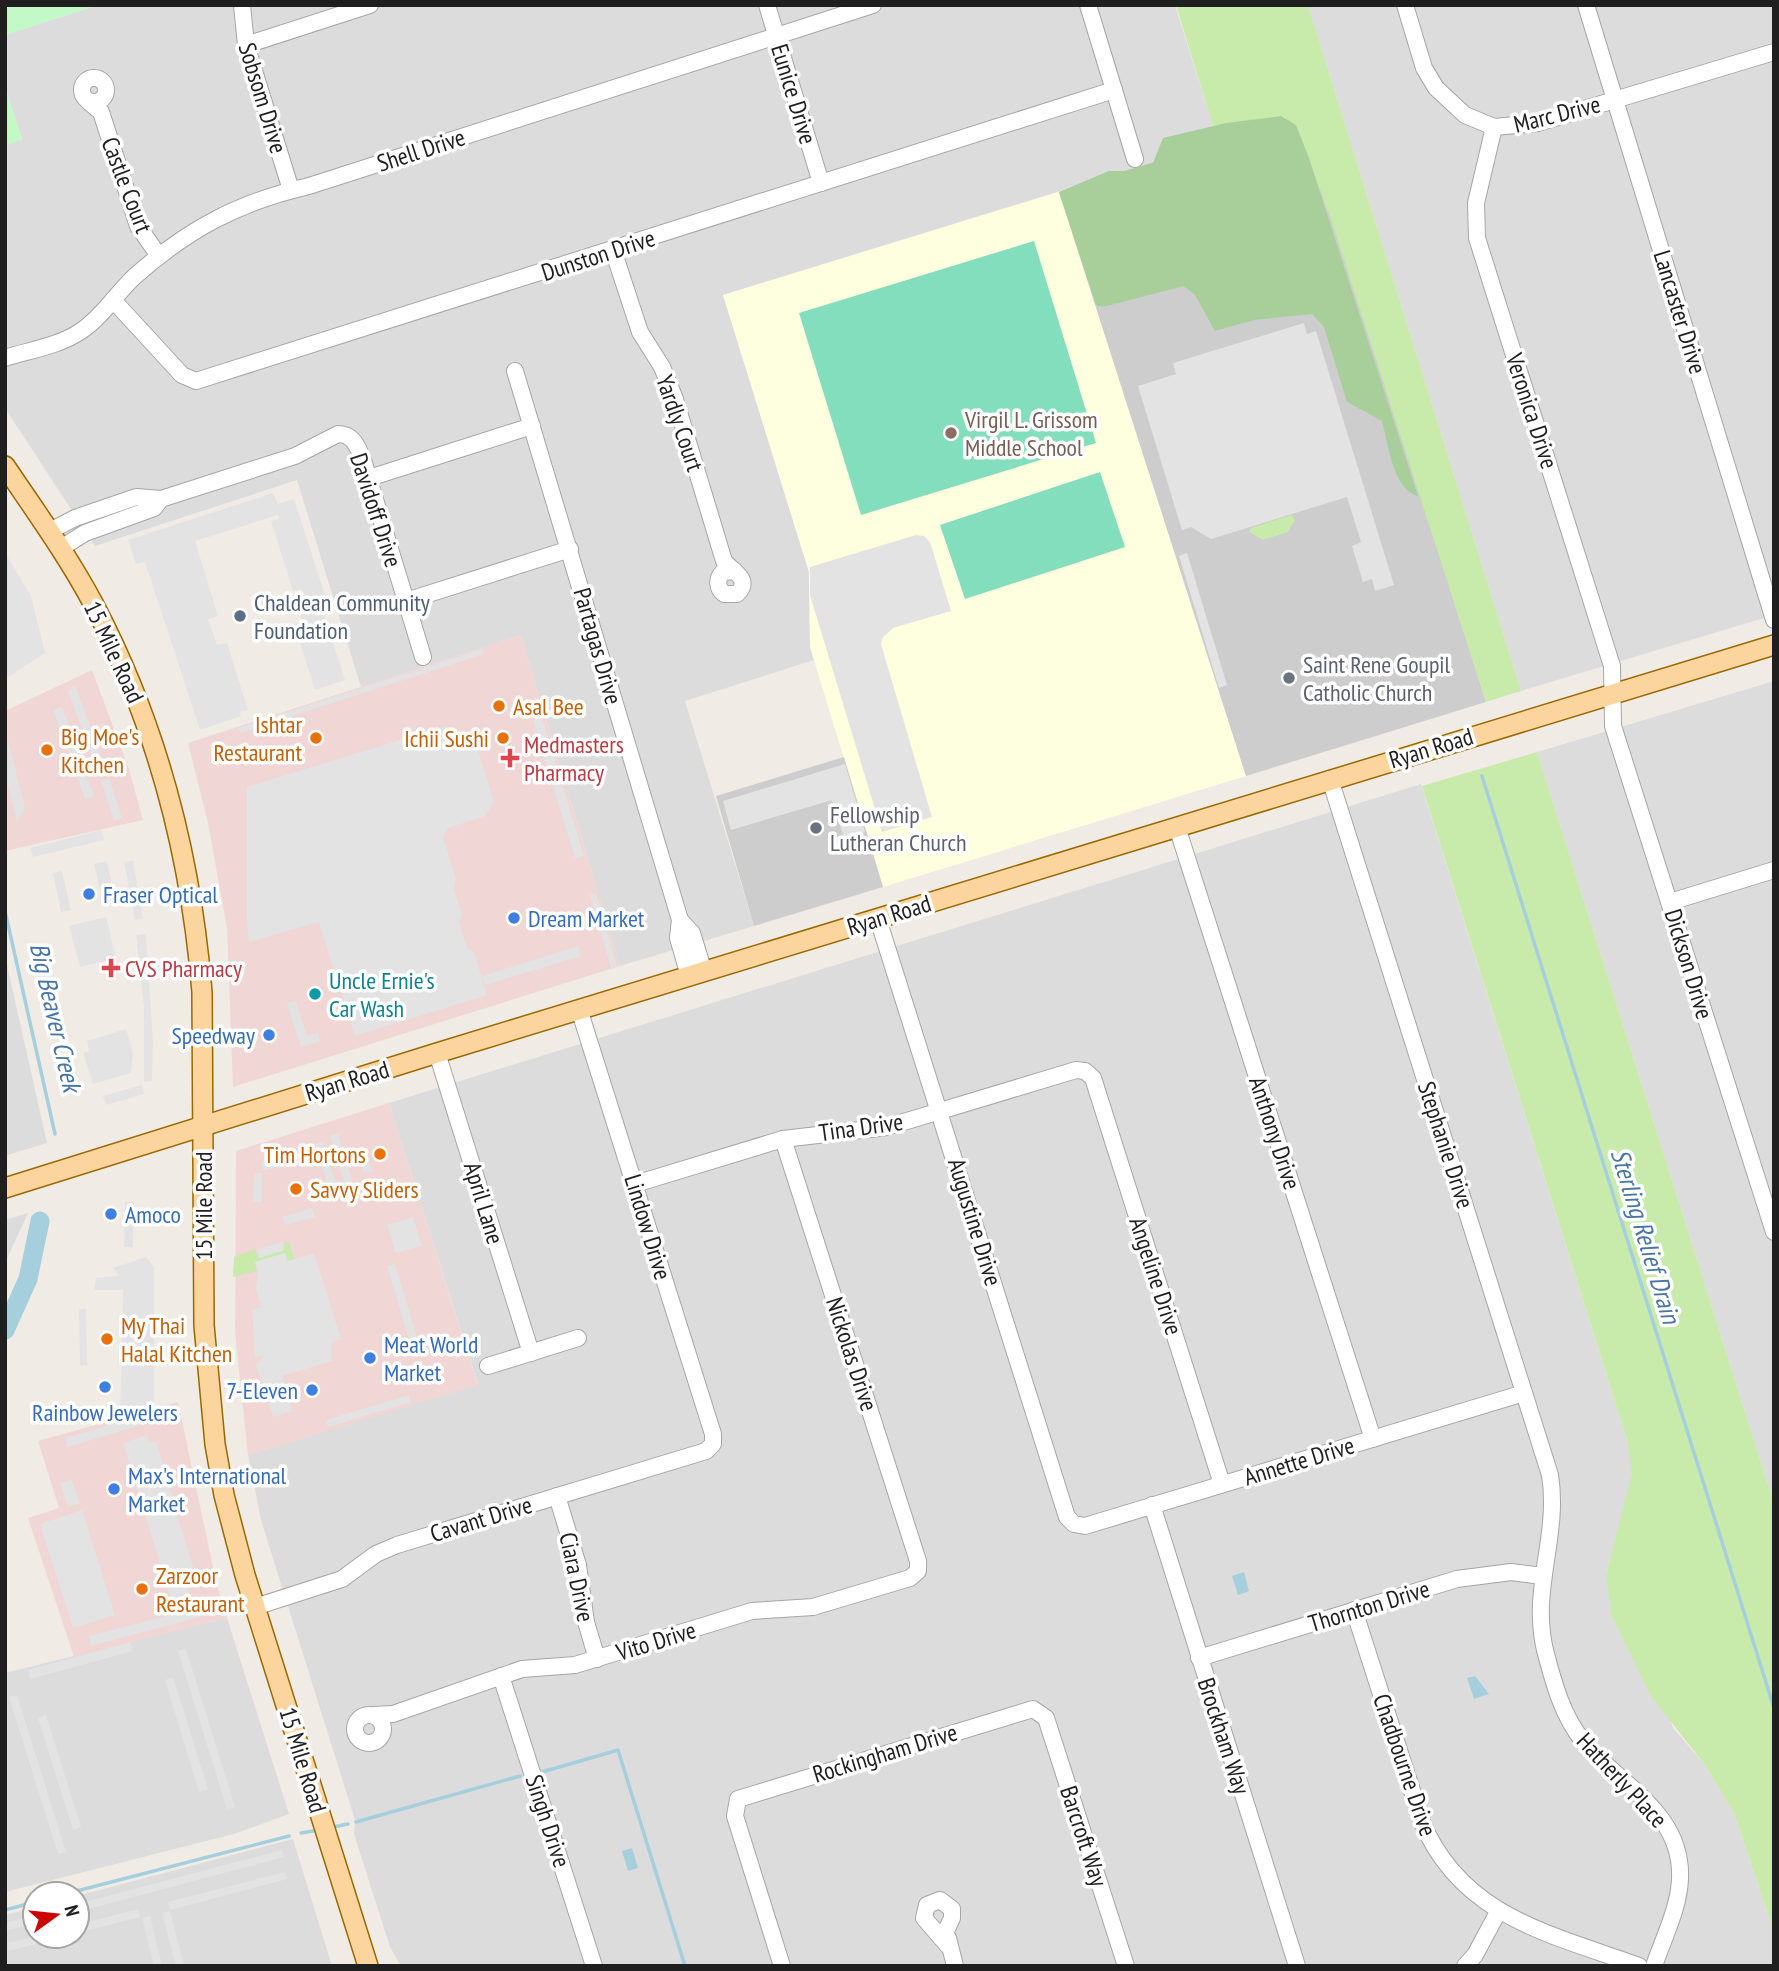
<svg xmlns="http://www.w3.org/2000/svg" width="1779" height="1971" font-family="'PT Sans Narrow',sans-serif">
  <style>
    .residential { fill: #dddcdc }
    .commercial { fill: #f0d6d4 }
    .education { fill: #feffde }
    .religious { fill: #cdcdcd }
    .grass { fill: #c8eaab }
    .forest { fill: #a8cf9a }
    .park { fill: #c2f9c7 }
    .pitch { fill: #83debd }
    .parking { fill: #e3e3e3 }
    .water { fill: #a5cfdd }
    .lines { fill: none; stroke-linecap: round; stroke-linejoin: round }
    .stream { stroke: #a5cfdd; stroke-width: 3.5 }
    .river { stroke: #a5cfdd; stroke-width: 19 }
    .minor-casing { stroke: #a6a6a6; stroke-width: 18 }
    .major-casing { stroke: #996900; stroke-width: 22 }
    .minor { stroke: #fff; stroke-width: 16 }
    .major { stroke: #fcd59e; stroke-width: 19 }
    .education-dot { fill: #8d6e63; stroke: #fff; stroke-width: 2.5 }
    .service-dot { fill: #5c6f8a; stroke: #fff; stroke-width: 2.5 }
    .worship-dot { fill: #6b7280; stroke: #fff; stroke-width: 2.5 }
    .food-dot { fill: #e8710a; stroke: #fff; stroke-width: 2.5 }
    .health-dot { fill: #e0444e; stroke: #fff; stroke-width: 2.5 }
    .shop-dot { fill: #3f7fe0; stroke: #fff; stroke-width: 2.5 }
    .culture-dot { fill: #0f9aa8; stroke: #fff; stroke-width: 2.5 }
    .labels { text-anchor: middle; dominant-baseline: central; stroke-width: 7; stroke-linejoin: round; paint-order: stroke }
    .street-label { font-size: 24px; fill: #1f1f1f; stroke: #fff }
    .education-label { font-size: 24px; fill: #785e54; stroke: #fff; text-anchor: start }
    .service-label { font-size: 24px; fill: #4e5e75; stroke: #fff; text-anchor: start }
    .worship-label { font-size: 24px; fill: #5b616d; stroke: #fff; text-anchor: start }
    .food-label { font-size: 24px; fill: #c56008; stroke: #fff; text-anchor: start }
    .health-label { font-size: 24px; fill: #be3a42; stroke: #fff; text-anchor: start }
    .shop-label { font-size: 24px; fill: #366cbe; stroke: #fff; text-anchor: start }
    .culture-label { font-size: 24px; fill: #0d838f; stroke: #fff; text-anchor: start }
    .water-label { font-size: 26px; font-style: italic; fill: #4876a7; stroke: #fff }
  </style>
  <rect width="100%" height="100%" fill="#f0ece5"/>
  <!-- residential -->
  <g class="residential">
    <path d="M98 5H1175L1218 142 723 295 809 572 810 647 814 660 685 701 754 926 620 966 521 635 361 687 297 480 95 546 5 408V145L22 139 5 87V35Z"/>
    <path d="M1308 5H1774V615L1521 691Z"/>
    <path d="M1774 681V1504L1537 752Z"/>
    <path d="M1421 784 1627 1440 1633 1474 1606 1575 1674 1729 1705 1765 1734 1813 1774 1932V1966H401L390 1947 354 1834 355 1820 261 1520 248 1455 478 1384 389 1103Z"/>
    <path d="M5 956 47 1143 5 1156Z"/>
    <path d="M28 1213 5 1263V1220Z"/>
    <path d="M227 1618 289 1814 234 1834 5 1892V1673Z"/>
    <path d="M293 1839 332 1966H5V1915L35 1907V1936H77V1896Z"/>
  </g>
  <!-- commercial -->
  <g class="commercial">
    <path d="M521 635 620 966 233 1087 227 928 208 823 188 743Z"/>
    <path d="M92 670 129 769 143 820 5 851V711Z"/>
    <path d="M389 1103 478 1385 248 1455 235 1333 236 1151Z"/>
    <path d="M178 1402 217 1586 227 1618 74 1657 28 1518 59 1508 38 1441Z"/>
  </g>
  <!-- education -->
  <path class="education" d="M1059 192 1246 776 883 887 810 647 809 572 723 295Z"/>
  <!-- religious -->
  <g class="religious">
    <path d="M1300 115 1486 702 1246 776 1059 192Z"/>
    <path d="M844 757 883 887 754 926 716 796Z"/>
  </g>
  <!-- grass -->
  <g class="grass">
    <path d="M1176 5H1308L1521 691 1486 702 1331 219 1296 125 1281 116 1213 126Z"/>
    <path d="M1291 515 1295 520 1288 532 1263 540 1249 532 1251 528Z"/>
    <path d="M1537 752 1774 1504V1932L1734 1813 1705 1765 1650 1695 1612 1616 1606 1575 1632 1474 1627 1440 1422 786Z"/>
    <path d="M285 1241 289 1242 294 1259 287 1261 285 1253 255 1262 257 1271 233 1277 234 1257 255 1249 259 1258 284 1250Z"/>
  </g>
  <!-- forest -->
  <path class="forest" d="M1281 116 1296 125 1309 158 1418 496C1393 490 1388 443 1382 421L1347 402 1324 327 1312 314 1254 320 1215 331 1195 295 1184 286 1103 307 1096 305 1059 192 1109 171H1124L1153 163 1163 138 1226 123Z"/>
  <!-- park -->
  <g class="park">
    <path d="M5 5H98L5 35Z"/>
    <path d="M5 87 22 140 5 145Z"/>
  </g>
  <!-- pitch -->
  <g class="pitch">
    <path d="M1034 241 1096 443 861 515 799 313Z"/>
    <path d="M1100 472 1125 547 965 599 940 525Z"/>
  </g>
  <!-- parking -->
  <g class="parking">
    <path d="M1304 323 1307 334 1316 331 1394 585 1375 591 1372 579 1363 582 1352 546 1361 542 1347 497 1211 539 1191 527 1182 530 1138 386 1176 374 1173 363Z"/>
    <path d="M273 493 278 504 294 499 325 595 316 598 315 616 324 615 345 680 315 690 294 625 301 622 304 592 301 589 293 591 271 521 279 519 278 515 195 541 218 616 208 619 217 645 227 643 248 710 240 712 241 716 200 730 145 562 136 564 128 540Z"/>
    <path d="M916 535 924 536 930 542 951 611 893 628 883 637 881 644 932 817 882 832 810 595V567Z"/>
    <path d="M5 553 31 596 45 653 5 679Z"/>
    <path d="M1187 553 1227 685 1219 688 1179 556Z"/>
    <path d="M482 649 484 654 240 733 238 728Z"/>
    <path d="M75 685 102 759 94 762 68 691Z"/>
    <path d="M62 707 94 796 85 799 53 710Z"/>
    <path d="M541 714 584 856 575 858 532 717Z"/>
    <path d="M446 726 475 741 494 801 485 816 448 828 443 837 456 879 454 890 462 915 459 922 467 948 474 952 487 995 355 1036 319 922 249 942 247 923V787Z"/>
    <path d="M5 728 25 808 17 821 5 773Z"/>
    <path d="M845 764 865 832 844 838 832 800 731 830 723 801Z"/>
    <path d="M109 778 122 818 114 821 101 781Z"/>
    <path d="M101 830 104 840 33 857 30 848Z"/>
    <path d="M133 860 143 919 135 920 124 862Z"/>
    <path d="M107 861 115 899 103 902 94 864Z"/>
    <path d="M62 871 71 910 61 912 53 873Z"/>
    <path d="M596 893 617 966 611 968 590 895Z"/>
    <path d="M106 917 116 958 80 967 69 926Z"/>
    <path d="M146 934 153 1042 152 1081 144 1082V1007L136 935Z"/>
    <path d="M578 946 581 956 485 985 482 976Z"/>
    <path d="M296 1001 307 1036 318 1033 321 1041 301 1047 287 1003Z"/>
    <path d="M126 1029 133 1053 131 1073 93 1084 83 1053 89 1051 87 1041Z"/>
    <path d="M142 1085 144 1094 106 1105 103 1096Z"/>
    <path d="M338 1134 355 1190 347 1193 330 1136Z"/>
    <path d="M323 1142 338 1190 330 1193 315 1144Z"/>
    <path d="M364 1146 372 1171 364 1173 356 1148Z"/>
    <path d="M298 1151 301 1159 264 1171 261 1162Z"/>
    <path d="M254 1173H262V1202H253Z"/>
    <path d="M125 1202H134L133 1247H124Z"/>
    <path d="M312 1208 315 1217 285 1225 282 1217Z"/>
    <path d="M413 1217 422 1246 396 1253 387 1225Z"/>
    <path d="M282 1242 284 1250 259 1258 257 1249Z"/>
    <path d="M285 1253 288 1261 314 1253 341 1339 331 1342 332 1361 282 1376 292 1411 273 1417 256 1365 264 1356 255 1357 252 1309 261 1308 256 1288 258 1271 255 1262Z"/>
    <path d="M146 1257 154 1267V1408L120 1417 123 1290H94L96 1278 119 1276 113 1268Z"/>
    <path d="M395 1264 417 1337 409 1339 387 1266Z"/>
    <path d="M79 1309H86L87 1366 80 1365Z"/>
    <path d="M409 1395 411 1402 328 1427 326 1420Z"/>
    <path d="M148 1413 151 1422 68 1447 65 1438Z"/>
    <path d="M147 1435 149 1442 156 1441 174 1502 161 1504 164 1514 177 1515 200 1589 187 1587 189 1593 171 1599 123 1443Z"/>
    <path d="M72 1480 80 1503 68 1507 60 1483Z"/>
    <path d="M82 1510 115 1615 73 1628 40 1524Z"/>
    <path d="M205 1606 207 1615 91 1646 89 1636Z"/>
    <path d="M130 1642 133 1651 30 1679 28 1670Z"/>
    <path d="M186 1649 235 1807 227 1809 178 1651Z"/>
    <path d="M173 1677 208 1789 199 1792 165 1680Z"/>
    <path d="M17 1695 66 1852 58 1854 9 1697Z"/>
    <path d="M46 1715 81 1827 73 1830 38 1718Z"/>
    <path d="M282 1850 284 1857 77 1912V1904Z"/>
    <path d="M285 1872 287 1879 170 1910 168 1902Z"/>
    <path d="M138 1909 140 1917 77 1933V1925Z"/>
    <path d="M170 1911 184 1966H176L162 1913Z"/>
    <path d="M35 1915V1923L5 1931V1923Z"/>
    <path d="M150 1916 162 1966H154L142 1918Z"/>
    <path d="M36 1936H67L5 1952V1944Z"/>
  </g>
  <!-- water -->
  <g class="water">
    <path d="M1244 1572 1249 1591 1238 1595 1232 1576Z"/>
    <path d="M1475 1676 1489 1694 1474 1699 1467 1678Z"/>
    <path d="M632 1848 638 1868 628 1871 622 1851Z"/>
  </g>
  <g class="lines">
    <!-- stream -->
    <g class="stream">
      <path d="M1482 776 1774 1708"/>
      <path d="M5 911 55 1134"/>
      <path d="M542 1772 618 1750 685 1966"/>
      <path d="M356 1822 520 1776"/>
      <path d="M333 1827 348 1824"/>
      <path d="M301 1833 313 1831"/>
      <path d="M65 1894 289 1836"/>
      <path d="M5 1910 35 1902"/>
    </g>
    <!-- river -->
    <path class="river" d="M5 1330 28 1279 40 1221"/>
    <!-- minor casing -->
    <g class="minor-casing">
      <g id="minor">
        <path d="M242 5 246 45 291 190"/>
        <path d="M767 5 821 183"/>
        <path d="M1088 5 1135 159"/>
        <path d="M1405 5 1424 68 1436 88 1465 115 1494 127 1538 123 1774 52"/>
        <path d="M1586 5 1774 620"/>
        <path d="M246 45 370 5"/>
        <circle cx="94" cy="90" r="12"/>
        <path d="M89 102 101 112 138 226 159 256"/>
        <path d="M1494 127 1476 203 1477 238 1612 666 1613 726 1774 1232"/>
        <path d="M613 250 640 332 662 367 675 399 724 561C733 572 752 579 737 594H724C717 588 716 579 723 572L735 571"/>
        <path d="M113 300 182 375 196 381 1114 90"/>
        <path d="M5 358C30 350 59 346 81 331 102 317 116 294 134 277 188 229 239 202 309 186L873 5"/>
        <path d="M515 371 680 920 678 938 689 976"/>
        <path d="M369 478 532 426"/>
        <path d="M50 531 75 518 136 497 161 499 295 456 338 434C354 434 358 448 363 460L423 657"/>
        <path d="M61 548 85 533 154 508 161 499"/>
        <path d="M406 601 570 549"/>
        <path d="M1330 779 1550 1475C1560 1537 1529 1592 1546 1654 1554 1684 1563 1717 1583 1741 1620 1786 1683 1812 1680 1879 1679 1908 1663 1939 1654 1966"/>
        <path d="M1177 827 1373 1439"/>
        <path d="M1670 902 1774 870"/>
        <path d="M878 919 1067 1517 1074 1524 1085 1526 1524 1393"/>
        <path d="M680 920 692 933 704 972"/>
        <path d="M437 1053 531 1353"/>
        <path d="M635 1184 783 1139 887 1127 1076 1070 1085 1071 1093 1078 1222 1484"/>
        <path d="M488 1366 578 1338"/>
        <path d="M557 1496 578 1565 586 1622 597 1659"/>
        <path d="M1152 1505 1297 1966"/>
        <path d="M255 1607 342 1579 376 1554 397 1545 706 1451 713 1444V1434L579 1009"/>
        <path d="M1354 1610 1422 1822C1462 1917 1551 1934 1639 1966"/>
        <path d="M1199 1658 1457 1579 1511 1572 1542 1576"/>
        <path d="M501 1676 594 1966"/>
        <circle cx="369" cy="1729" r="14"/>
        <path d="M374 1715 393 1714 522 1669 575 1665 752 1611 813 1607 910 1578 918 1571V1561L783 1139"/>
        <path d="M937 1932 946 1931 952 1918V1909L940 1900 927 1905 924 1918 948 1946"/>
        <path d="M948 1938 955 1966"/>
        <path d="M782 1966 735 1816 738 1799 1033 1709 1046 1718 1126 1966"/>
        <path d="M1465 1966 1475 1955 1498 1912"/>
      </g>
    </g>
    <!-- major casing -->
    <g class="major-casing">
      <g id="major">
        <path d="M5 466C36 512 68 556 94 605 157 725 191 857 202 992L204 1325 215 1444 224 1495 245 1575 368 1966"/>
        <path d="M5 1188 437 1053 1774 645"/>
      </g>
    </g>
    <!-- minor -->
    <use href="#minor" class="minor"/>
    <!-- major -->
    <use href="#major" class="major"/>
  </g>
  <!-- markers -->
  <circle class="education-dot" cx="951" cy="433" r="7"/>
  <circle class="service-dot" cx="240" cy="616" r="7"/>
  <g class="worship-dot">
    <circle cx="1289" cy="678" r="7"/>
    <circle cx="816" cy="828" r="7"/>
  </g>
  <g class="food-dot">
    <circle cx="499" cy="706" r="7"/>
    <circle cx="316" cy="738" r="7"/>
    <circle cx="503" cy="738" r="7"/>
    <circle cx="47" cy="750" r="7"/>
    <circle cx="380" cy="1154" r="7"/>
    <circle cx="296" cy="1189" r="7"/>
    <circle cx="107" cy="1339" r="7"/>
    <circle cx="142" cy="1589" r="7"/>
  </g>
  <g class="health-dot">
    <path d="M506.5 747.5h7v7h7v7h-7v7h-7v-7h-7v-7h7z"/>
    <path d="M107.5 957.5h7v7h7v7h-7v7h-7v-7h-7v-7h7z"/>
  </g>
  <g class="shop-dot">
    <circle cx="89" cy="894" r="7"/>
    <circle cx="514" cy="918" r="7"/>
    <circle cx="269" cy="1035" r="7"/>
    <circle cx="111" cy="1214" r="7"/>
    <circle cx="370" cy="1358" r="7"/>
    <circle cx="105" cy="1387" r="7"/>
    <circle cx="312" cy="1390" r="7"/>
    <circle cx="114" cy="1489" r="7"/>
  </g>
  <circle class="culture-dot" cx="315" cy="994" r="7"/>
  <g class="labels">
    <!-- street labels -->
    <g class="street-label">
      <text transform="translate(794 94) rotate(73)">Eunice Drive</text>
      <text transform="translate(263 98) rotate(73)">Sobsom Drive</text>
      <text transform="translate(1557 114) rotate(-14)">Marc Drive</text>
      <text transform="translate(421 150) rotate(-18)">Shell Drive</text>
      <text transform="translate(127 185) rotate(69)">Castle Court</text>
      <text transform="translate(598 255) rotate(-18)">Dunston Drive</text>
      <text transform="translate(1680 312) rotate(73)">Lancaster Drive</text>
      <text transform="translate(1532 411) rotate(72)">Veronica Drive</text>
      <text transform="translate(680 423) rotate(71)">Yardly Court</text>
      <text transform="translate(376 510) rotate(72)">Davidoff Drive</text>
      <text transform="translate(598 646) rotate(74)">Partagas Drive</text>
      <text transform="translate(114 652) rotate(65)">15 Mile Road</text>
      <text transform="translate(1431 748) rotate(-17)">Ryan Road</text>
      <text transform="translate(889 915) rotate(-17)">Ryan Road</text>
      <text transform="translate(1689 964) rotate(73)">Dickson Drive</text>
      <text transform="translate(347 1081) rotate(-17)">Ryan Road</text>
      <text transform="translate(861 1127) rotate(-8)">Tina Drive</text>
      <text transform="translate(1275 1133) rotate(72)">Anthony Drive</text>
      <text transform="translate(1446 1145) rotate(72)">Stephanie Drive</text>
      <text transform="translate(484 1203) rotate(73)">April Lane</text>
      <text transform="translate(203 1206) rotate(-90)">15 Mile Road</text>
      <text transform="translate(975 1222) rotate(73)">Augustine Drive</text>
      <text transform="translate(648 1227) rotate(73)">Lindow Drive</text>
      <text transform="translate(1156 1276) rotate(72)">Angeline Drive</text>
      <text transform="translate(852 1354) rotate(72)">Nickolas Drive</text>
      <text transform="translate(1299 1461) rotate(-17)">Annette Drive</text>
      <text transform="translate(481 1519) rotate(-17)">Cavant Drive</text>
      <text transform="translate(577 1577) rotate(78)">Ciara Drive</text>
      <text transform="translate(1369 1606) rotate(-17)">Thornton Drive</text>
      <text transform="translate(656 1641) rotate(-17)">Vito Drive</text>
      <text transform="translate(1224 1736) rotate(72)">Brockham Way</text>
      <text transform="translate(885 1753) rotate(-17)">Rockingham Drive</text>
      <text transform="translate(303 1760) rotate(73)">15 Mile Road</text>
      <text transform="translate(1405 1765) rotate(71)">Chadbourne Drive</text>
      <text transform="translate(1622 1780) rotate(47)">Hatherly Place</text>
      <text transform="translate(548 1821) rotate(72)">Singh Drive</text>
      <text transform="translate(1084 1836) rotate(72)">Barcroft Way</text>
    </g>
    <!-- education labels -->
    <g class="education-label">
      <text x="965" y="419">Virgil L. Grissom<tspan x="965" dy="28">Middle School</tspan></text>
    </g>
    <!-- service labels -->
    <g class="service-label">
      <text x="254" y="602">Chaldean Community<tspan x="254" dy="28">Foundation</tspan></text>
    </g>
    <!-- worship labels -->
    <g class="worship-label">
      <text x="1303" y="664">Saint Rene Goupil<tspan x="1303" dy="28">Catholic Church</tspan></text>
      <text x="830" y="814">Fellowship<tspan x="830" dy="28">Lutheran Church</tspan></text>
    </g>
    <!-- food labels -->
    <g class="food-label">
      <text x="513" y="706">Asal Bee</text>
      <text x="302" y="724" text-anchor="end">Ishtar<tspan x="302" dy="28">Restaurant</tspan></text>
      <text x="61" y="736">Big Moe's<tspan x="61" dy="28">Kitchen</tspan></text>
      <text x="489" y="738" text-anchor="end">Ichii Sushi</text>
      <text x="366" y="1154" text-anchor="end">Tim Hortons</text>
      <text x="310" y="1189">Savvy Sliders</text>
      <text x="121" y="1325">My Thai<tspan x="121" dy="28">Halal Kitchen</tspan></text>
      <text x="156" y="1575">Zarzoor<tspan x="156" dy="28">Restaurant</tspan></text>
    </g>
    <!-- health labels -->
    <g class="health-label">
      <text x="524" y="744">Medmasters<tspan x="524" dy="28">Pharmacy</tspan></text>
      <text x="125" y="968">CVS Pharmacy</text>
    </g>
    <!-- shop labels -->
    <g class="shop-label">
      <text x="103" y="894">Fraser Optical</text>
      <text x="528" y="918">Dream Market</text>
      <text x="255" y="1035" text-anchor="end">Speedway</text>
      <text x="125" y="1214">Amoco</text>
      <text x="384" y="1344">Meat World<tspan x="384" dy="28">Market</tspan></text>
      <text x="298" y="1390" text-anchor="end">7-Eleven</text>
      <text x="105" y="1412" text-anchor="middle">Rainbow Jewelers</text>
      <text x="128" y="1475">Max's International<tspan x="128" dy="28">Market</tspan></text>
    </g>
    <!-- culture labels -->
    <g class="culture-label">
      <text x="329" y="980">Uncle Ernie's<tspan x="329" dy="28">Car Wash</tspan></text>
    </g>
    <!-- water labels -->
    <g class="water-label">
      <text transform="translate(56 1017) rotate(77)">Big Beaver Creek</text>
      <text transform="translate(1646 1236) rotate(73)">Sterling Relief Drain</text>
    </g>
  </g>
  <!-- border -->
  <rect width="1779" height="1971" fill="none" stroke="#1f1f1f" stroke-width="14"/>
  <!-- north arrow -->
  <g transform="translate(56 1915) rotate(75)"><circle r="33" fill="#ffffff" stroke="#a5a5a5" stroke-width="2"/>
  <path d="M0-5L12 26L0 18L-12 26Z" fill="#cd0400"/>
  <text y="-10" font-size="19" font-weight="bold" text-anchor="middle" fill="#1f1f1f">N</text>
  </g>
</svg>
